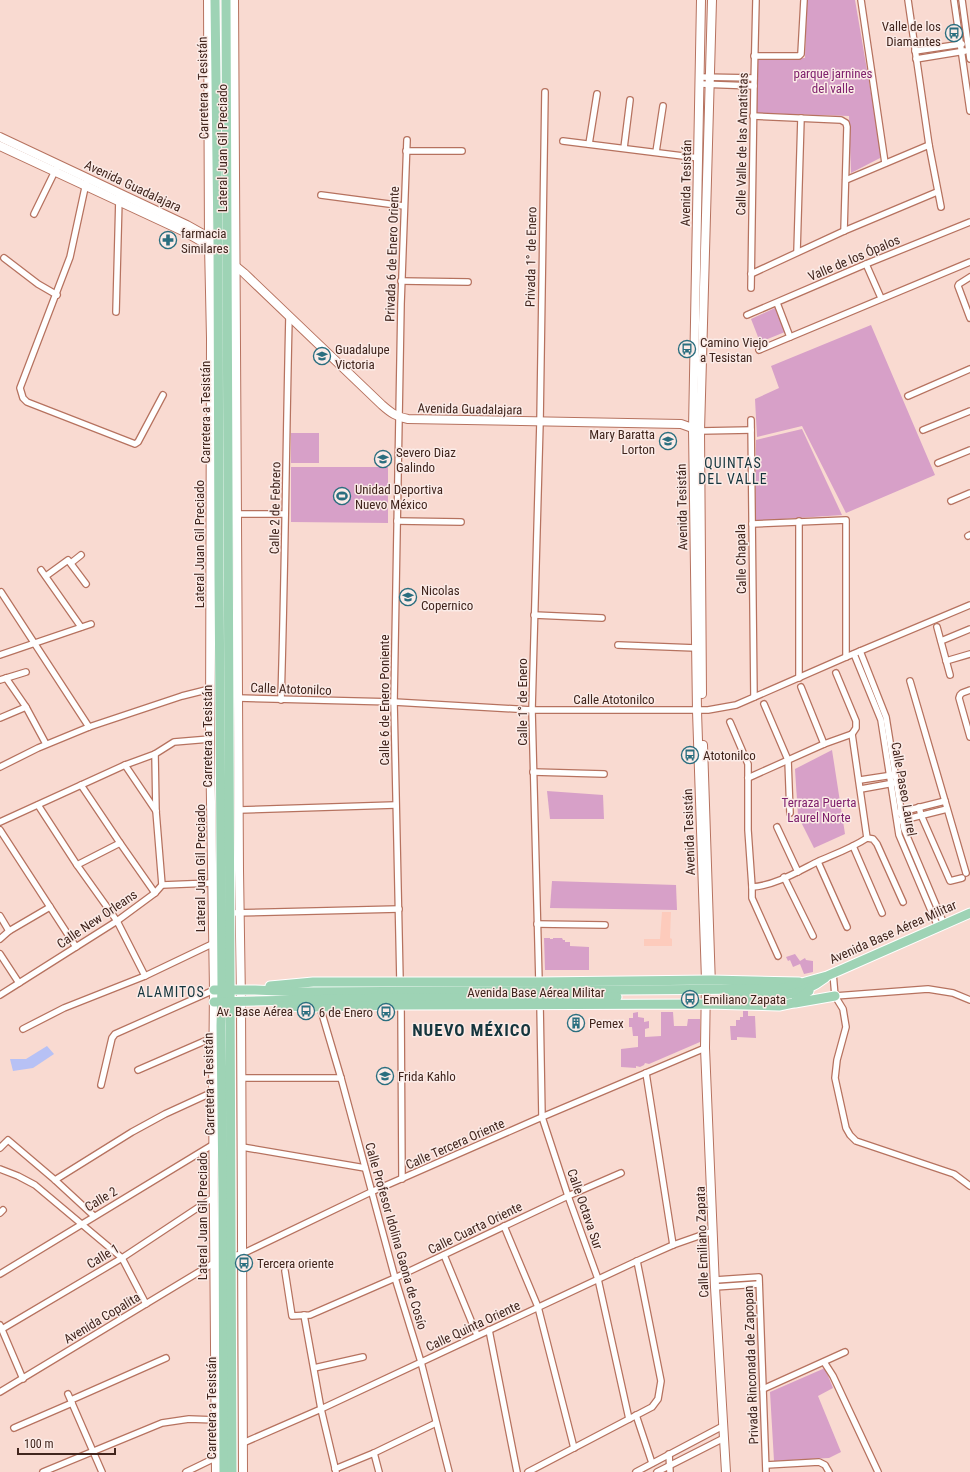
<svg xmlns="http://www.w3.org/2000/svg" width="970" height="1472" font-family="'Roboto Condensed',sans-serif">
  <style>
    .built { fill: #fdcbbc }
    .green { fill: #d7a0c8 }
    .water { fill: #b7c1f5 }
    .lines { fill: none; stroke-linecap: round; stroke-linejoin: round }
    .street-casing { stroke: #b6725f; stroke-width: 8 }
    .secondary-casing { stroke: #b6725f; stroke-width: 10 }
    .primary-casing { stroke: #fff; stroke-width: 11 }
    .street { stroke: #fff; stroke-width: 5.5 }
    .secondary { stroke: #fff; stroke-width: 8 }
    .primary { stroke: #9ed3b5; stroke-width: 9 }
    .labels { text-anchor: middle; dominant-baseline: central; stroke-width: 3; stroke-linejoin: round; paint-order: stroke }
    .poi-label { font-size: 13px; fill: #41251d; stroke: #fbebe7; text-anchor: start }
    .park-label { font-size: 13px; fill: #7f216d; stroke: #fbebe7 }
    .street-label { font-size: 13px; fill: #41251d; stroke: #fbebe7 }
    .neighbourhood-label { font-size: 14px; letter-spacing: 1px; fill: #15353d; stroke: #fbebe7 }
    .district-label { font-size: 17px; font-weight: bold; letter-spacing: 1px; fill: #15353d; stroke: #fbebe7 }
  </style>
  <rect width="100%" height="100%" fill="#f9dad1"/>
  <!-- built -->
  <path class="built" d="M662 912H671L670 938 672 939V946H644V939H660Z"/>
  <!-- green -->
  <g class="green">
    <path d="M807 0H855L882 157 851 173 849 116 757 113 756 58H805Z"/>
    <path d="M775 308 785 332 760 342 751 319Z"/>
    <path d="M871 325 935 475 846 513 802 426 757 437 755 399 779 388 771 366Z"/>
    <path d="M802 429 842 515 755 521 756 440Z"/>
    <rect x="291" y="433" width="28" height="30"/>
    <path d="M291 467H388V523L291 522Z"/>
    <path d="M832 750 845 834 814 848 798 816 795 769Z"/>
    <path d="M547 791 603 795 604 819H550Z"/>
    <path d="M552 881 676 885 677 910 550 908Z"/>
    <path d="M544 938H550V939H553V938H562L563 940H565V942H570V946L589 947V970H545Z"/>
    <path d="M795 954 800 961 805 958 806 960 813 961V972L804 974 800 964 793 967 790 960 788 961 786 957Z"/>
    <path d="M743 1011H748V1016H755L756 1038 737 1037V1040H731L730 1026H736V1020H740V1017H743Z"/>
    <path d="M638 1012V1017L644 1018V1022L649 1021V1028L645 1029V1037L661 1036V1012H673L674 1026H687L688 1019H700V1042L649 1064 645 1063 644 1065 640 1067 636 1066V1068L621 1067V1049L638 1047V1036H633L632 1027H629V1018H633V1013Z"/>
    <path d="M825 1368 833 1388 818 1396 841 1452 829 1458 774 1461 770 1392Z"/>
  </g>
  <!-- water -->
  <path class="water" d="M47 1046 54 1054 33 1068 13 1071 10 1059H26Z"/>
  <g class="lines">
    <!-- street casing -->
    <g class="street-casing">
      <g id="street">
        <path d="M861 0 885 163"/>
        <path d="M908 0 929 145 941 207"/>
        <path d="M954 0 970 111"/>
        <path d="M962 0 970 59"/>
        <path d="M915 51 962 44"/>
        <path d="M754 56H799L801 54 804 0"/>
        <path d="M916 59 965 51"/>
        <path d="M700 77 754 78"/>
        <path d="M700 84 754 86"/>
        <path d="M753 116 841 120 846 123 847 127 844 231"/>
        <path d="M563 141 699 158"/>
        <path d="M589 144 597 94"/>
        <path d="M624 148 630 100"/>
        <path d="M406 151H462"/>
        <path d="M656 152 663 106"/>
        <path d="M846 180 929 145"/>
        <path d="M86 183 70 257 20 388 23 398 27 402 135 444 138 442 163 395"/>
        <path d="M321 195 404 206"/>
        <path d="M34 214 56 169"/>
        <path d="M797 252 801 118"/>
        <path d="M4 258 38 284 57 295"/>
        <path d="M866 264 881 298"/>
        <path d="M751 274 844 231 937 192"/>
        <path d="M970 277 959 284 958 286 970 318"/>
        <path d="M401 281 468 282"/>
        <path d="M751 288 754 86 756 0"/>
        <path d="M777 303 790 337"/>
        <path d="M116 312 119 198"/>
        <path d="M747 315 866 264 970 222"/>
        <path d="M759 350 970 262"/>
        <path d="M908 396 970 369"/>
        <path d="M751 420 754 697"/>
        <path d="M923 430 970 411"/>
        <path d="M700 431 751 430"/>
        <path d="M938 463 970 450"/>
        <path d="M951 501 970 493"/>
        <path d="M237 514H285"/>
        <path d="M397 521 461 522"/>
        <path d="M752 524 846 520V657"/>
        <path d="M968 536 970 535"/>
        <path d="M71 563 81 555"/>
        <path d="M41 570 81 627"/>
        <path d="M46 576 68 560 86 584"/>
        <path d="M1 592 89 727"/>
        <path d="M534 615 602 618"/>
        <path d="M937 627 950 675"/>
        <path d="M941 641 970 629"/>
        <path d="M618 645 696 648"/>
        <path d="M860 651 886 717 904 829 944 924"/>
        <path d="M854 654 881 720 899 835 938 927"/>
        <path d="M0 655 91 624"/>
        <path d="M946 661 970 654"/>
        <path d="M836 673 856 721V728L852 734"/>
        <path d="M6 678 26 707 46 744"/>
        <path d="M799 678V521"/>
        <path d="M0 680 26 672"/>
        <path d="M910 681 966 873"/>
        <path d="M801 687 824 744"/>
        <path d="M970 690 962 693 960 695 959 698 970 737"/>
        <path d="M238 698 394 702 532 710H708L736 705 846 657 970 605"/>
        <path d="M281 700C285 572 286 444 289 317"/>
        <path d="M764 704 788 760 790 813"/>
        <path d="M0 718 26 707"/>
        <path d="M730 722 748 764V830L752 887V898L778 956"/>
        <path d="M852 734 867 838"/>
        <path d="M155 754 156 811 162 885"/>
        <path d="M125 765 156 811"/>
        <path d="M0 767 38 748 89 727 182 696 210 689"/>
        <path d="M533 772 604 774"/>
        <path d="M748 778 824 744 852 734"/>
        <path d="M860 780 893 775"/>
        <path d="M81 785 120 843 155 893"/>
        <path d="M861 789 894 783"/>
        <path d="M38 805 77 865 117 921 145 976"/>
        <path d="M919 807 921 815 950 881 962 878"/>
        <path d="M239 810 395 805"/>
        <path d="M897 813 945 801"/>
        <path d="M899 821 947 809"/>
        <path d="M0 822 125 765 155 754 174 742 210 739"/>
        <path d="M777 827 798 872"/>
        <path d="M0 830 76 947"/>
        <path d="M867 838 873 839 877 844 903 902"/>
        <path d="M853 846 882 913"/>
        <path d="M818 862 847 927"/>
        <path d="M77 865 120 843"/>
        <path d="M784 877 813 936"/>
        <path d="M752 887C774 886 799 871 819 861 835 854 852 848 867 838"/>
        <path d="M230 913 399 909"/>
        <path d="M0 916 9 931"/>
        <path d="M537 924 605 925"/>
        <path d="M0 939 9 931 50 907"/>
        <path d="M0 954 19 983"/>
        <path d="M833 973 835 996 843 1009 846 1027 837 1060 835 1078 846 1128 850 1135 856 1141 954 1174 970 1186"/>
        <path d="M400 981 394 702 401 304 407 140"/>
        <path d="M539 982 532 710 540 422 545 92"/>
        <path d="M0 995 117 921 155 893 162 885 212 883"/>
        <path d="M835 996 928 989 953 993 970 1000"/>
        <path d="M540 1004 542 1117 568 1196 598 1279 629 1419"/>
        <path d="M401 1005 402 1179"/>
        <path d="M320 1007 341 1078 395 1278 421 1362 449 1472"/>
        <path d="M23 1029 64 1008 145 976 212 944"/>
        <path d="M138 1070 214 1037"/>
        <path d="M646 1073 673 1245"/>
        <path d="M241 1078H341"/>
        <path d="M101 1085 112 1038 115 1034 214 990"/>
        <path d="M242 1147 365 1168"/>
        <path d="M0 1148 8 1140 55 1180 94 1216"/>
        <path d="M0 1169 18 1176 35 1185 122 1258 146 1304"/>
        <path d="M55 1180 132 1132 165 1114 213 1092"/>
        <path d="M0 1213 3 1210"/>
        <path d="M504 1226 538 1307 574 1448"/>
        <path d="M444 1255 477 1335"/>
        <path d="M229 1257 242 1254 371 1192 542 1117 705 1048"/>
        <path d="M285 1271 292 1316 310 1315 395 1278 568 1196 621 1173"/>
        <path d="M0 1274 214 1144"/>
        <path d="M715 1280 759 1277 766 1472"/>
        <path d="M715 1287 759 1284"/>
        <path d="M304 1315 321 1409 336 1472"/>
        <path d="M0 1325 23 1379"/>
        <path d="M2 1329 122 1258 214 1197"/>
        <path d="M489 1330 517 1472"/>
        <path d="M824 1362 833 1376 878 1472"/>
        <path d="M314 1368 363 1357"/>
        <path d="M763 1389 845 1352"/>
        <path d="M0 1392 217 1261"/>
        <path d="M68 1394 102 1472"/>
        <path d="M71 1400 166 1358"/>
        <path d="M636 1415 652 1463"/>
        <path d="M14 1428 72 1403"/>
        <path d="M243 1443 321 1409 637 1261 673 1245 713 1231"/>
        <path d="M374 1453 379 1472"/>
        <path d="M669 1454 670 1472"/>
        <path d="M766 1465 819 1462 825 1465 829 1472"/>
        <path d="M335 1469 374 1453 436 1423"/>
        <path d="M43 1472 162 1423 189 1419 216 1420"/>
        <path d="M186 1472 217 1457"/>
        <path d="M528 1472 652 1407 658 1399 661 1381 637 1261"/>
        <path d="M636 1472 723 1426"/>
        <path d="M657 1472 724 1438"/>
      </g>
    </g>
    <!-- secondary casing -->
    <g class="secondary-casing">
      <g id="secondary">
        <path d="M208 0 209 245 211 338 210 739 214 990 213 1092 216 1472"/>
        <path d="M234 0 239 870 241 1002 243 1472"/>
        <path d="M701 0 693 429 697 711 706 980 705 1048 715 1287 726 1472"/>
        <path d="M0 137 187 225 212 239"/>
        <path d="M0 146 185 232 211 247"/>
        <path d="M233 264 244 273 382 405C391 413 397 417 408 419L681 424 698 430"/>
        <path d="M702 694 700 431 712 0"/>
        <path d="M703 745 711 986"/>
      </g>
    </g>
    <!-- primary casing -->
    <g class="primary-casing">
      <g id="primary">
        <path d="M215 0 218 243 219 576 222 985 221 1026 223 1193 224 1472"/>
        <path d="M226 0 232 1472"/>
        <path d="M270 986 313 982H539L711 980 799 982"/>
        <path d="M214 990H255L302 992 780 989 827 976 970 913"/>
        <path d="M728 996C763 997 796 1001 825 978"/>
        <path d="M214 1002 391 998 617 997"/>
        <path d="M795 1003 835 996"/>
        <path d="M278 1006 320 1007 401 1005 706 1004 779 1006 793 1003 809 991"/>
      </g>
    </g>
    <!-- street -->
    <use href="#street" class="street"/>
    <!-- secondary -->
    <use href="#secondary" class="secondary"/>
    <!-- primary -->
    <use href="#primary" class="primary"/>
  </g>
  <!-- icons -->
  <defs>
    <g id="bus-ring" transform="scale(0.9)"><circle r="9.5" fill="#fbebe7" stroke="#2a6e7f" stroke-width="1.5"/><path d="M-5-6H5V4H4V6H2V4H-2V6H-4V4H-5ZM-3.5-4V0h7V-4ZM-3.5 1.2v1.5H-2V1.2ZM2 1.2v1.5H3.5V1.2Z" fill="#2a6e7f"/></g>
    <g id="pharmacy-ring" transform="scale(0.9)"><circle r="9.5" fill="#fbebe7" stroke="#2a6e7f" stroke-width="1.5"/><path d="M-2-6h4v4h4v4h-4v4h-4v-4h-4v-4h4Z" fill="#2a6e7f"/></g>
    <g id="school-ring" transform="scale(0.9)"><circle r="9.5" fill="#fbebe7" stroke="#2a6e7f" stroke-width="1.5"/><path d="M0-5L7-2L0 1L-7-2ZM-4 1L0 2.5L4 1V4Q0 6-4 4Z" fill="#2a6e7f"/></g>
    <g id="stadium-ring" transform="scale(0.9)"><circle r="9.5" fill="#fbebe7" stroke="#2a6e7f" stroke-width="1.5"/><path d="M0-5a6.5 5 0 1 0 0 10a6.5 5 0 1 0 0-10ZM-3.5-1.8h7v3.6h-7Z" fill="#2a6e7f"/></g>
    <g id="building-ring" transform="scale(0.9)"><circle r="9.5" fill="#fbebe7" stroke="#2a6e7f" stroke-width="1.5"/><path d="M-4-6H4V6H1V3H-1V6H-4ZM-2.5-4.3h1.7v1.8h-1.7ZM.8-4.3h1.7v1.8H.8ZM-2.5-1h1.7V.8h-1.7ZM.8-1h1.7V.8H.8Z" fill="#2a6e7f"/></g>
  </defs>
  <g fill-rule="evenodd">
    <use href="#bus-ring" x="954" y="33"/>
    <use href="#pharmacy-ring" x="168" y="240"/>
    <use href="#bus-ring" x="687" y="349"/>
    <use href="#school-ring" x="322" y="356"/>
    <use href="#school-ring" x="668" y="441"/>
    <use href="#school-ring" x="383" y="459"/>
    <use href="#stadium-ring" x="342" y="496"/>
    <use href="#school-ring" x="408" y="597"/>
    <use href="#bus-ring" x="690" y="755"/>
    <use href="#bus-ring" x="690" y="999"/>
    <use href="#bus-ring" x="306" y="1011"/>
    <use href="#bus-ring" x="386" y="1012"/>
    <use href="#building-ring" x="576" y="1023"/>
    <use href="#school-ring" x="385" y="1076"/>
    <use href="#bus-ring" x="244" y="1263"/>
  </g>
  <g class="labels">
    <!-- poi labels -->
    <g class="poi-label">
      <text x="941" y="26" text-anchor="end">Valle de los<tspan x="941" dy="15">Diamantes</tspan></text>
      <text x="181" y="233">farmacia<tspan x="181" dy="15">Similares</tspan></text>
      <text x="700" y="342">Camino Viejo<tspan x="700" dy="15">a Tesistan</tspan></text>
      <text x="335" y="349">Guadalupe<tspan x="335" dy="15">Victoria</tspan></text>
      <text x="655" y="434" text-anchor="end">Mary Baratta<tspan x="655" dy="15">Lorton</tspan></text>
      <text x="396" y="452">Severo Diaz<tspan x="396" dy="15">Galindo</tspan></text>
      <text x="355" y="489">Unidad Deportiva<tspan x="355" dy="15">Nuevo México</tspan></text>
      <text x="421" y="590">Nicolas<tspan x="421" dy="15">Copernico</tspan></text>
      <text x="703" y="755">Atotonilco</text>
      <text x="703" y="999">Emiliano Zapata</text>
      <text x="293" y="1011" text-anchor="end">Av. Base Aérea</text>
      <text x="373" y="1012" text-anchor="end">6 de Enero</text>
      <text x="589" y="1023">Pemex</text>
      <text x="398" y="1076">Frida Kahlo</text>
      <text x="257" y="1263">Tercera oriente</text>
    </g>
    <!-- park labels -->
    <g class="park-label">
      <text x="833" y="73">parque jarnines<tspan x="833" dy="15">del valle</tspan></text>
      <text x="819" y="802">Terraza Puerta<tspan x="819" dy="15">Laurel Norte</tspan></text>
    </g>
    <!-- street labels -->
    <g class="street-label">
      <text transform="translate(203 88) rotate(-91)">Carretera a Tesistán</text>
      <text transform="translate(742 144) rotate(-89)">Calle Valle de las Amatistas</text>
      <text transform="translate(222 148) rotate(-90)">Lateral Juan Gil Preciado</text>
      <text transform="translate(686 183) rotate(-89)">Avenida Tesistán</text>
      <text transform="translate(133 186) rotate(25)">Avenida Guadalajara</text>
      <text transform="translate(392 254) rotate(-88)">Privada 6 de Enero Oriente</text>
      <text transform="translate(531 257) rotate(-89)">Privada 1° de Enero</text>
      <text transform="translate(854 258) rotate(-23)">Valle de los Ópalos</text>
      <text transform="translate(470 409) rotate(1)">Avenida Guadalajara</text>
      <text transform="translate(205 412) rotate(-90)">Carretera a Tesistán</text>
      <text transform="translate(682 507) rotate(-91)">Avenida Tesistán</text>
      <text transform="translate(275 508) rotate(-89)">Calle 2 de Febrero</text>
      <text transform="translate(199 544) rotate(-90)">Lateral Juan Gil Preciado</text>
      <text transform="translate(741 559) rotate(-91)">Calle Chapala</text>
      <text transform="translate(291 689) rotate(2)">Calle Atotonilco</text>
      <text x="614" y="699">Calle Atotonilco</text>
      <text transform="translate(384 700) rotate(-90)">Calle 6 de Enero Poniente</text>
      <text transform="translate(522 702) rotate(-90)">Calle 1° de Enero</text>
      <text transform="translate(207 736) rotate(-90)">Carretera a Tesistán</text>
      <text transform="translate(904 789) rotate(80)">Calle Paseo Laurel</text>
      <text transform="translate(689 832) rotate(-92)">Avenida Tesistán</text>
      <text transform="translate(200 868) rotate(-90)">Lateral Juan Gil Preciado</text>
      <text transform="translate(97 919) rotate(-34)">Calle New Orleans</text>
      <text transform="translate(893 932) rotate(-24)">Avenida Base Aérea Militar</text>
      <text x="536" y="992">Avenida Base Aérea Militar</text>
      <text transform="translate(209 1084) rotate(-91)">Carretera a Tesistán</text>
      <text transform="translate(455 1144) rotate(-24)">Calle Tercera Oriente</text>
      <text transform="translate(101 1199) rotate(-31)">Calle 2</text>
      <text transform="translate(585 1209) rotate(71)">Calle Octava Sur</text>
      <text transform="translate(202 1216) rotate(-90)">Lateral Juan Gil Preciado</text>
      <text transform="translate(475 1228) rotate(-26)">Calle Cuarta Oriente</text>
      <text transform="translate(396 1236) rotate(74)">Calle Profesor Idolina Gaona de Cosío</text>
      <text transform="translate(702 1242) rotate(-92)">Calle Emiliano Zapata</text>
      <text transform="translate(103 1256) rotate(-31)">Calle 1</text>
      <text transform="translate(102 1318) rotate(-31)">Avenida Copalita</text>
      <text transform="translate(473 1326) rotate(-25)">Calle Quinta Oriente</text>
      <text transform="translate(751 1365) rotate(-92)">Privada Rinconada de Zapopan</text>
      <text transform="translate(211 1408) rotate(-90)">Carretera a Tesistán</text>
    </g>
    <!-- neighbourhood labels -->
    <g class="neighbourhood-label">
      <text x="733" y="463">QUINTAS<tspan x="733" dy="16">DEL VALLE</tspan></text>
      <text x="171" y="992">ALAMITOS</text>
    </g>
    <!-- district labels -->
    <g class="district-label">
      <text x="472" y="1030">NUEVO MÉXICO</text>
    </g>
  </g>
  <!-- scale -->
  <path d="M18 1448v6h97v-6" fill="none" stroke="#41251d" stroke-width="2"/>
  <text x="24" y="1448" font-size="12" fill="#41251d" stroke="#fbebe7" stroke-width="3" paint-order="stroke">100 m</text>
</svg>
